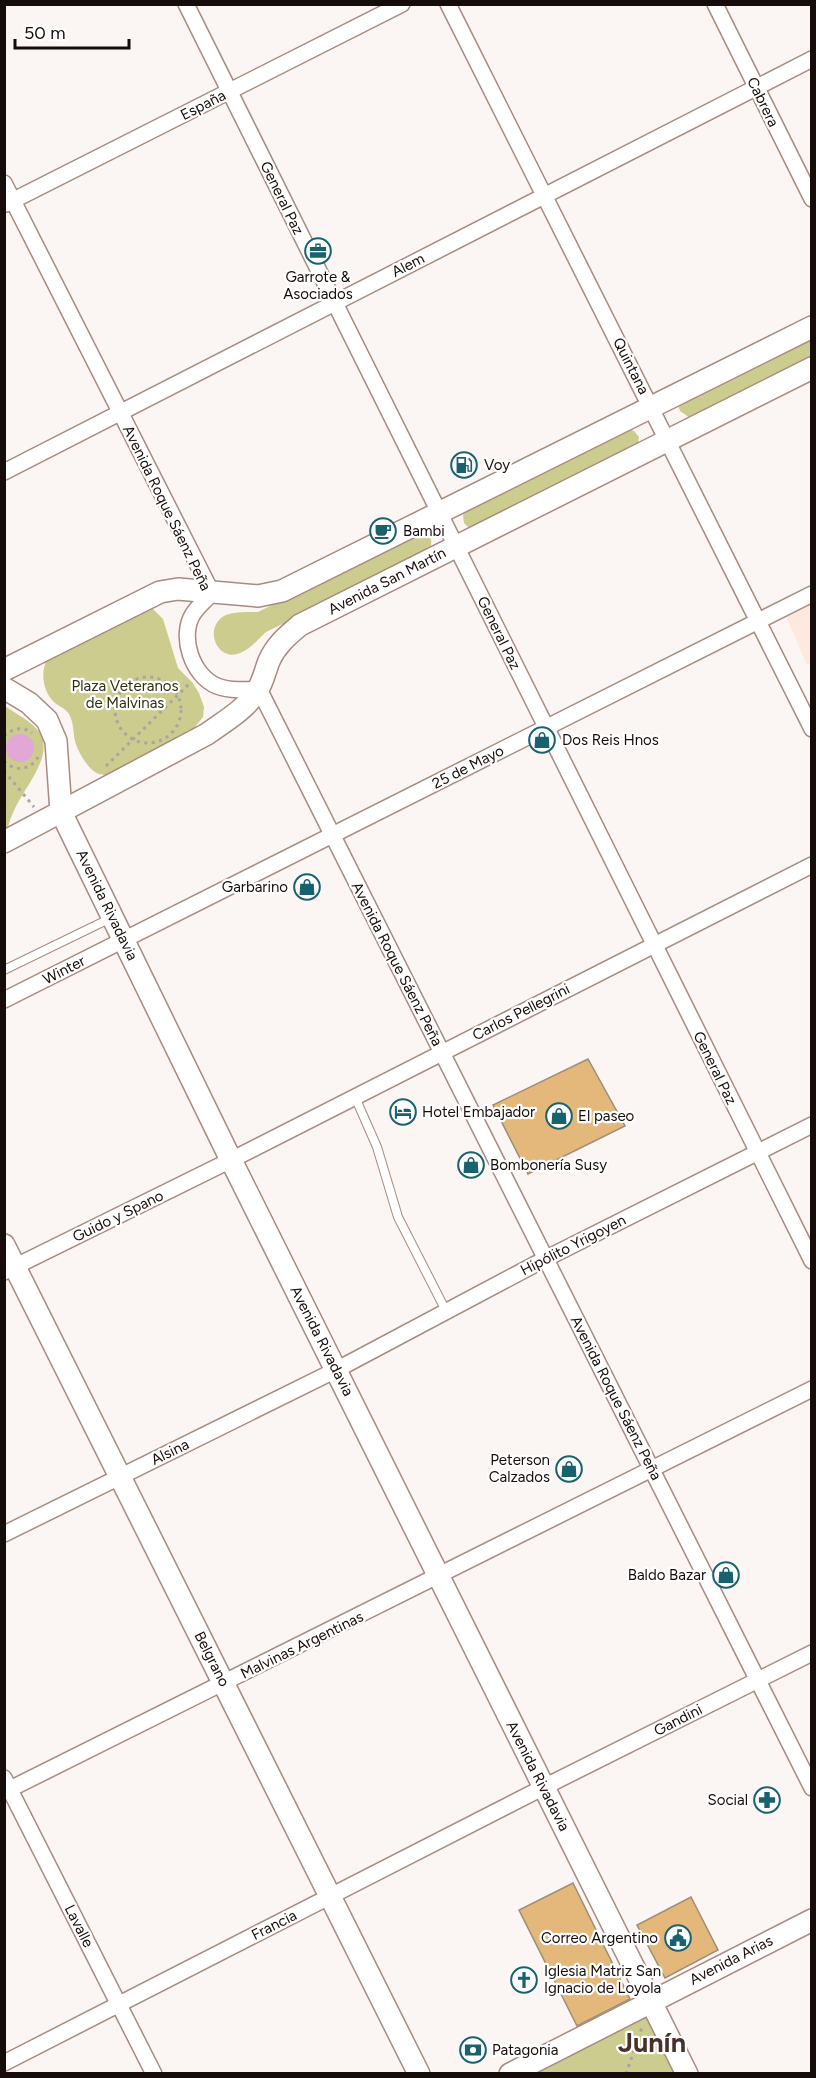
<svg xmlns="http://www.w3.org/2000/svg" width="816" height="2078" font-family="Figtree,sans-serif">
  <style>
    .built { fill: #ffe8df }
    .green { fill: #cbcc8d }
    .water { fill: #e2a7d7 }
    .building { fill: #e4b87b; stroke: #9d8d77; stroke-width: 1.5 }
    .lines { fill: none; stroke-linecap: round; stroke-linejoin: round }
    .lane-casing { stroke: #a78b81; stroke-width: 10 }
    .street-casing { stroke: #a78b81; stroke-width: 18 }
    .secondary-casing { stroke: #a78b81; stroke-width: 24 }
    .path { stroke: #aca4a2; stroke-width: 3; stroke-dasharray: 3 4.5; stroke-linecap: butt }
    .lane { stroke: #fff; stroke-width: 8 }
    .street { stroke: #fff; stroke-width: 15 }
    .secondary { stroke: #fff; stroke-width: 21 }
    .labels { text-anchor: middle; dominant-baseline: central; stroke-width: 4.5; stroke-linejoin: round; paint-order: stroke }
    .street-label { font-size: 15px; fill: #160c09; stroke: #fff }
    .poi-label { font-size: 15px; fill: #160c09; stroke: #fff; text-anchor: start }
    .park-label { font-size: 15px; fill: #2f2f0f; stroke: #fff }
    .town-label { font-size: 27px; font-weight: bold; fill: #483129; stroke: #fff }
  </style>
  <rect width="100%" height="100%" fill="#fbf5f3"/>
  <!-- built -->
  <path class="built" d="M811 594V663L807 665 783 609Z"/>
  <!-- green -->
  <g class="green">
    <path d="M811 335V359L690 418 680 411 678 405Z"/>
    <path d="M629 429 634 431 639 437 638 444 476 529 469 528 464 523 463 515 468 509Z"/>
    <path d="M422 533 431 539C432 548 430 550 424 555L266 632C258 639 251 649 240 653 220 662 204 633 221 618 229 611 247 612 258 612L415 534Z"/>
    <path d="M153 609 163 619 178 668 192 682 199 693 204 707 203 717 194 728 108 775C104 775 99 775 95 772 87 767 77 750 75 741 73 732 74 723 69 714 65 708 60 707 55 703 43 693 40 672 47 660L139 610Z"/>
    <path d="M5 706C16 714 35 723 41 735 53 759 21 791 13 813 9 820 9 827 5 835Z"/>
    <path d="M651 2000 687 2074H510Z"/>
  </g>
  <!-- water -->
  <circle class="water" cx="20" cy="748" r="14"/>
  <!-- building -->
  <g class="building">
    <path d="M588 1059 625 1126 528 1174 493 1105Z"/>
    <path d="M573 1883 630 1999 577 2026 519 1910Z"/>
    <path d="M691 1897 718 1950 665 1978 637 1925Z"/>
  </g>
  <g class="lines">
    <!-- lane casing -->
    <g class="lane-casing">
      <g id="lane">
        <path d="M4 970 111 918"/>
        <path d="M355 1097 377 1147 398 1217 446 1311"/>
      </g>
    </g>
    <!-- street casing -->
    <g class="street-casing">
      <g id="street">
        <path d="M186 4 812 1261"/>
        <path d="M448 4 812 729"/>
        <path d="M715 4 812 199"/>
        <path d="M4 183 212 593C206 600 198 606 193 614 179 636 192 676 217 686 230 691 245 690 259 689L812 1788"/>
        <path d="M6 204 402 4"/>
        <path d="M4 472 812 59"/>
        <path d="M4 1000 812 594"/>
        <path d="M4 1272 231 1160 812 865"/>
        <path d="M4 1534 336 1370 545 1259 812 1125"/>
        <path d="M4 1778 154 2074"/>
        <path d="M4 1792 812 1389"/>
        <path d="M4 2063 544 1787 812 1653"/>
      </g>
    </g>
    <!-- secondary casing -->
    <g class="secondary-casing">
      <g id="secondary">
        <path d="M4 670 160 592 178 589 258 596 282 591 812 327"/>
        <path d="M4 688 29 703 47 720 56 741 61 812 231 1160 687 2074"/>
        <path d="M4 842 207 734C225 721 245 710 257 691 263 682 265 671 269 661 276 645 287 636 300 625L812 368"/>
        <path d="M4 1245 419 2074"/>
        <path d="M510 2074 812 1920"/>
      </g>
    </g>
    <!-- path -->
    <g class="path">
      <circle cx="148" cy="710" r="33"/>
      <path d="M4 736C13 728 23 726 32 733"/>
      <path d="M4 761C16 773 32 770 39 755"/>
      <path d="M106 766 191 682"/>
      <path d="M4 771 34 807"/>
      <path d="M626 2074 642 2027"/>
    </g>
    <!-- lane -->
    <use href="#lane" class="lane"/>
    <!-- street -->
    <use href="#street" class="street"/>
    <!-- secondary -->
    <use href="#secondary" class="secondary"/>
  </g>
  <!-- icons -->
  <defs>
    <g id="office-ring" transform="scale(1.35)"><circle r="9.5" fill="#fff" stroke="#17626e" stroke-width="1.5"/><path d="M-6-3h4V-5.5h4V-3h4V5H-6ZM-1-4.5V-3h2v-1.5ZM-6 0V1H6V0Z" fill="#17626e"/></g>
    <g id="fuel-ring" transform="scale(1.35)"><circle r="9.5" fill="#fff" stroke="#17626e" stroke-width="1.5"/><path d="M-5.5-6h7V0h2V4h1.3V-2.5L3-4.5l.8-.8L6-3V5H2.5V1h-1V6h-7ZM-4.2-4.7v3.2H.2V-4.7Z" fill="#17626e"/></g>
    <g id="cafe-ring" transform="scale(1.35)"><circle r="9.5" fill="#fff" stroke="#17626e" stroke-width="1.5"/><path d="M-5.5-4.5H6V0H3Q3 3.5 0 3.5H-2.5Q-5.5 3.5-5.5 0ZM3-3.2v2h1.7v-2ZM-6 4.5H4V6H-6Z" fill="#17626e"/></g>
    <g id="shop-ring" transform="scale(1.35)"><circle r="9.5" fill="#fff" stroke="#17626e" stroke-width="1.5"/><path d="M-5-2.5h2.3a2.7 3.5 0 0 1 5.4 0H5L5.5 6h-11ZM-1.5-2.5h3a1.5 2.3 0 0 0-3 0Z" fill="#17626e"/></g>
    <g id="hotel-ring" transform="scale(1.35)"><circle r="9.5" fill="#fff" stroke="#17626e" stroke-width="1.5"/><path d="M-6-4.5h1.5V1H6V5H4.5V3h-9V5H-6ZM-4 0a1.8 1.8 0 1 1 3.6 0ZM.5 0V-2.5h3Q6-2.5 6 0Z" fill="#17626e"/></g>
    <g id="pharmacy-ring" transform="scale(1.35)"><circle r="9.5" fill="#fff" stroke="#17626e" stroke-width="1.5"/><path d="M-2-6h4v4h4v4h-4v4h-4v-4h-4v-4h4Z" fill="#17626e"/></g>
    <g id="civic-ring" transform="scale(1.35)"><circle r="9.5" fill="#fff" stroke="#17626e" stroke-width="1.5"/><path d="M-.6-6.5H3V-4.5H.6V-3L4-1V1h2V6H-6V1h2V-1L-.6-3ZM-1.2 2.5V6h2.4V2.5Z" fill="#17626e"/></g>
    <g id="church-ring" transform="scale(1.35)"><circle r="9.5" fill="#fff" stroke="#17626e" stroke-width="1.5"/><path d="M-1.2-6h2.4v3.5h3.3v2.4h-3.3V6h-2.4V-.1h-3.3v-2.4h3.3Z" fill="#17626e"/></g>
    <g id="bank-ring" transform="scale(1.35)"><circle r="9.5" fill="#fff" stroke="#17626e" stroke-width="1.5"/><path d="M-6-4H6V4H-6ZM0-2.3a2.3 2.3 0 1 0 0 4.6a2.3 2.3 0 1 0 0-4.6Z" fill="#17626e"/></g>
  </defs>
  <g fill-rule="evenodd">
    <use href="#office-ring" x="318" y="251"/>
    <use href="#fuel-ring" x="464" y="465"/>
    <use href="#cafe-ring" x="383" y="531"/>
    <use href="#shop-ring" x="542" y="740"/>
    <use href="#shop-ring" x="307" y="887"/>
    <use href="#hotel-ring" x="403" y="1112"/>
    <use href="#shop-ring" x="559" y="1116"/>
    <use href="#shop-ring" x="471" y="1165"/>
    <use href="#shop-ring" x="569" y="1469"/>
    <use href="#shop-ring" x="726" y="1575"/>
    <use href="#pharmacy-ring" x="767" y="1800"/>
    <use href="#civic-ring" x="678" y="1938"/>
    <use href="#church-ring" x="524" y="1980"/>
    <use href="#bank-ring" x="473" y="2050"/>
  </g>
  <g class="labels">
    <!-- street labels -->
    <g class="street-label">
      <text transform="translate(763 102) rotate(64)">Cabrera</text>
      <text transform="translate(203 105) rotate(-27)">España</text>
      <text transform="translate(282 198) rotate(64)">General Paz</text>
      <text transform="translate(408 265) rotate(-27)">Alem</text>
      <text transform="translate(631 366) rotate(63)">Quintana</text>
      <text transform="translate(167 508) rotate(64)">Avenida Roque Sáenz Peña</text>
      <text transform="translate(387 581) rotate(-27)">Avenida San Martín</text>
      <text transform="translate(499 633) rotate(64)">General Paz</text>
      <text transform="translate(468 767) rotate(-27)">25 de Mayo</text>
      <text transform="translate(107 905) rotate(64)">Avenida Rivadavia</text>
      <text transform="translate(397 964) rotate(63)">Avenida Roque Sáenz Peña</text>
      <text transform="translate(64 970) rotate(-27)">Winter</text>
      <text transform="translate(521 1012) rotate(-27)">Carlos Pellegrini</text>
      <text transform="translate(715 1068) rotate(64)">General Paz</text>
      <text transform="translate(118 1216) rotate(-26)">Guido y Spano</text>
      <text transform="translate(573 1245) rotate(-27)">Hipólito Yrigoyen</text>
      <text transform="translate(322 1341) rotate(63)">Avenida Rivadavia</text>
      <text transform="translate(616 1398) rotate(63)">Avenida Roque Sáenz Peña</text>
      <text transform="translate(170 1452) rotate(-26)">Alsina</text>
      <text transform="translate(302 1645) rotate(-26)">Malvinas Argentinas</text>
      <text transform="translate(212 1659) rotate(63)">Belgrano</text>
      <text transform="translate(678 1720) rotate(-27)">Gandini</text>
      <text transform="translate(538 1776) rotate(63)">Avenida Rivadavia</text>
      <text transform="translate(274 1925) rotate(-27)">Francia</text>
      <text transform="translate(79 1926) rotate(63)">Lavalle</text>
      <text transform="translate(731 1960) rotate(-27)">Avenida Arias</text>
    </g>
    <!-- poi labels -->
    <g class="poi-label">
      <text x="318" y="277" text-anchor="middle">Garrote &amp;<tspan x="318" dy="17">Asociados</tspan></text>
      <text x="484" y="465">Voy</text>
      <text x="403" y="531">Bambi</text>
      <text x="562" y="740">Dos Reis Hnos</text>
      <text x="288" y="887" text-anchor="end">Garbarino</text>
      <text x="422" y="1112">Hotel Embajador</text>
      <text x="578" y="1116">El paseo</text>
      <text x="490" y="1165">Bombonería Susy</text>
      <text x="550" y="1460" text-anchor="end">Peterson<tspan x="550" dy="17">Calzados</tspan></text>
      <text x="706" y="1575" text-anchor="end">Baldo Bazar</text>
      <text x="748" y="1800" text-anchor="end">Social</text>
      <text x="658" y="1938" text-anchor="end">Correo Argentino</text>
      <text x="544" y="1971">Iglesia Matriz San<tspan x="544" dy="17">Ignacio de Loyola</tspan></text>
      <text x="492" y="2050">Patagonia</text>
    </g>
    <!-- park labels -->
    <g class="park-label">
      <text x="125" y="686">Plaza Veteranos<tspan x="125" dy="17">de Malvinas</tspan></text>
    </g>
    <!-- town labels -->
    <g class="town-label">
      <text x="652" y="2042">Junín</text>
    </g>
  </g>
  <!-- border -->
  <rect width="816" height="2078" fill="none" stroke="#160c09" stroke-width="12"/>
  <!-- scale -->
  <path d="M15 39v9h114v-9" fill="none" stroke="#160c09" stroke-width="3"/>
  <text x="24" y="39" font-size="18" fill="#160c09" stroke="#ffffff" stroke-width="4.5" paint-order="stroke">50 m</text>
</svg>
